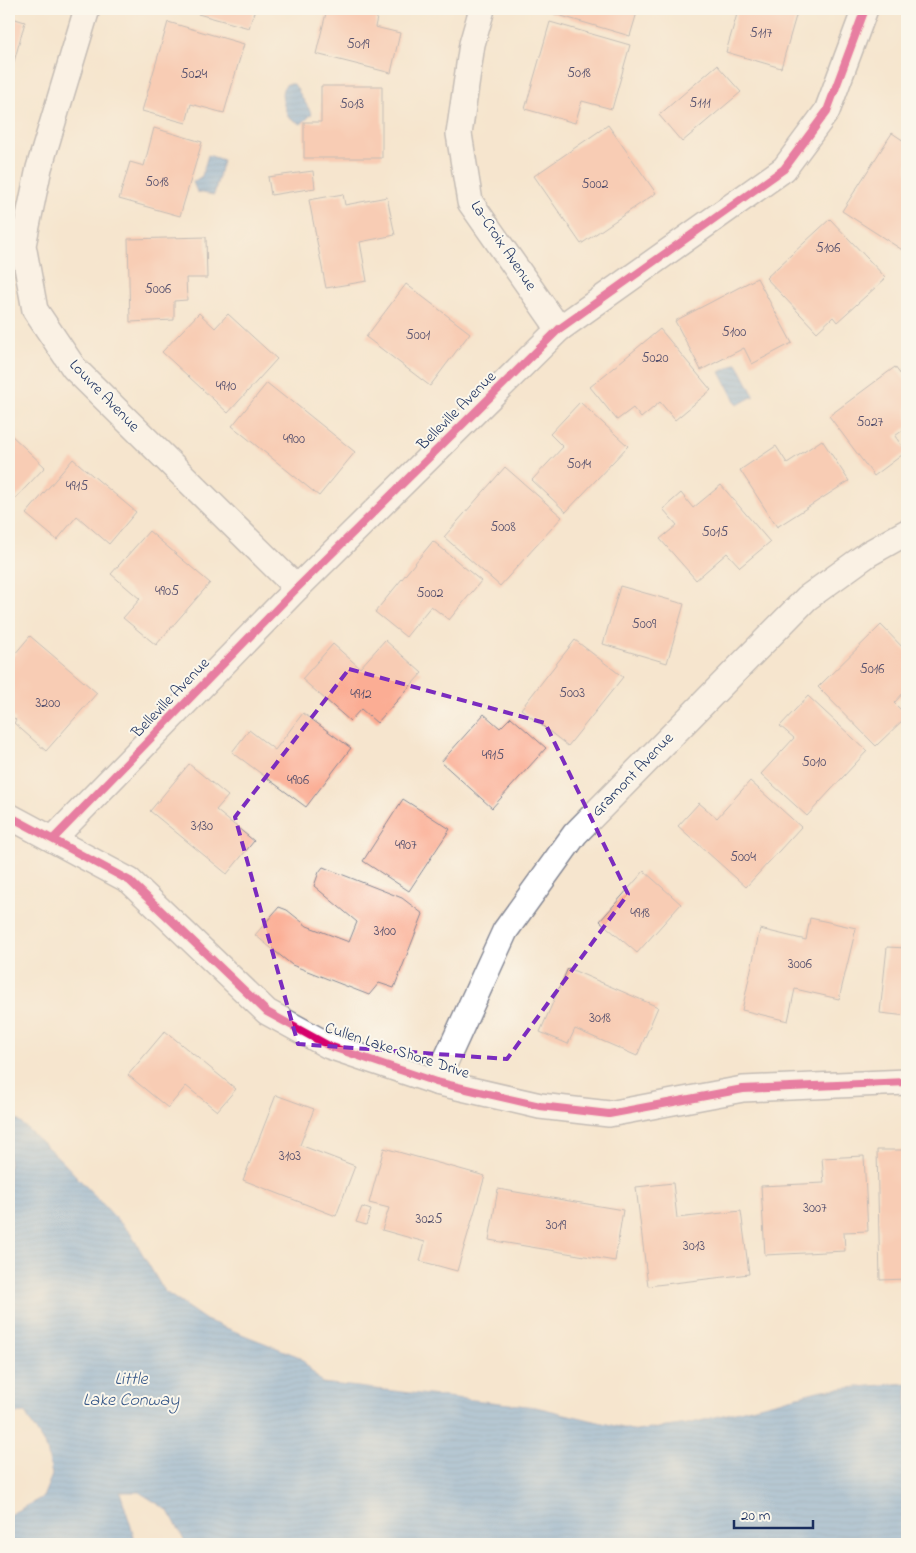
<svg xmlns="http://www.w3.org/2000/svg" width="916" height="1553" font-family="'Indie Flower',sans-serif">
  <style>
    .water { fill: url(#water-rules); stroke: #41689a }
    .building { fill: #fbad94 }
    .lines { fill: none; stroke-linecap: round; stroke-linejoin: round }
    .minor-casing { stroke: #888a96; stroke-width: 28 }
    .minor { stroke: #fff; stroke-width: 25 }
    .cycleway-casing { stroke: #fbf7ec; stroke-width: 11 }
    .cycleway { stroke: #d6006c; stroke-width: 8 }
    .marked { fill: none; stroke: #7b2cbf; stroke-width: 4; stroke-dasharray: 10 6; stroke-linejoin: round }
    .labels { text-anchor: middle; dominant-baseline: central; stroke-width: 4; stroke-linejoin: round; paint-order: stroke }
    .number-label { font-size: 14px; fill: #534e6c }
    .street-label { font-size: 16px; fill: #1b2f5e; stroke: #fbf7ec }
    .water-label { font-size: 18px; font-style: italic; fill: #365788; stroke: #fbf7ec }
  </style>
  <defs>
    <pattern id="water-rules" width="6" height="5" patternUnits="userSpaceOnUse" patternTransform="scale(1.25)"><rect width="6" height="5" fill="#67a2d7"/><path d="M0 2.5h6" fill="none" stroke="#5484b2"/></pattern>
  </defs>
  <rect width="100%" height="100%" fill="#fbf7ec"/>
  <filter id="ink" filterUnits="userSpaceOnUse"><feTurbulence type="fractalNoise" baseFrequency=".02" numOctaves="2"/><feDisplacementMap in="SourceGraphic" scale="10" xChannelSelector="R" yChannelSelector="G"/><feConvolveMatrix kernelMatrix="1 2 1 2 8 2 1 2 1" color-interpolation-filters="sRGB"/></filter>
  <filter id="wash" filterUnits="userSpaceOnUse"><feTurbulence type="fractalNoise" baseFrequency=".0096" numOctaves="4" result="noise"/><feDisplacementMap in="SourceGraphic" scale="20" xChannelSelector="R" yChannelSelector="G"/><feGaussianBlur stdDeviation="1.12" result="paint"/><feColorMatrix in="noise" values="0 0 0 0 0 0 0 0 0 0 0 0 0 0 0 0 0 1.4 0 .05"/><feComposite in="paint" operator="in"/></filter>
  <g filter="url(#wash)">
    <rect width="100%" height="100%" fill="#f6e5ce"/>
    <!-- water -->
    <g class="water">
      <path d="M287 84H294L312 114 301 124 288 117C285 107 277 91 287 84Z"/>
      <path d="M208 155 223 160 214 195 197 192 193 182 202 176Z"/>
      <path d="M737 363 754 396 737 405 720 372Z"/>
      <path d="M9 1112 60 1159 131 1234 164 1291 206 1320 300 1357 322 1383 536 1407 636 1431 688 1424 822 1390 907 1383V1544H186L169 1511 139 1492H120L134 1536 133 1544H9V1515L43 1497 52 1475 47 1449 25 1413 9 1414Z"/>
    </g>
    <g id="blocks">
      <!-- building -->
      <g class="building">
        <path d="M199 9H255L249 28 198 14Z"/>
        <path d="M327 9H379L375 27 400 33 391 73 316 54Z"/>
        <path d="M553 9H638L630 36 551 13Z"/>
        <path d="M719 9H798L781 68 726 52 737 14Z"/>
        <path d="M9 17 25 22 12 69 9 68Z"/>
        <path d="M168 22 244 44 224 113 191 104 186 123 142 111Z"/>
        <path d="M550 22 630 45 612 109 582 101 575 123 525 109Z"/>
        <path d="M717 65 741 92 682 142 659 115Z"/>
        <path d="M321 86H382V158H304V122H321Z"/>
        <path d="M608 125 656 193 581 244 534 176Z"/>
        <path d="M154 128 202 142 180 216 119 199 130 162 144 166Z"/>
        <path d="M892 133 907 143V253L842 211Z"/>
        <path d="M313 171 315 188 271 195 268 177Z"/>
        <path d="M343 194 345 205 387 197 395 235 360 242 367 281 326 288 309 200Z"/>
        <path d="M830 219 886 278 837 322 833 317 817 332 766 278Z"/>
        <path d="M206 237 207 278H186L187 300 174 301V320L130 322 128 239Z"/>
        <path d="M757 278 792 343 752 364 744 348 701 370 675 321Z"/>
        <path d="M406 284 470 333 430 386 366 337Z"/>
        <path d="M199 313 215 328 228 314 277 359 228 413 162 352Z"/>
        <path d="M660 329 711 390 675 420 660 402 641 418 633 408 617 420 590 387Z"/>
        <path d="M895 367 907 383V427L895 436 906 452 874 476 829 416Z"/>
        <path d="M267 383 287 399 288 398 355 452 319 496 232 426Z"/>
        <path d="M580 402 628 446 566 512 532 480 563 447 550 434Z"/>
        <path d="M9 433 45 467 11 503 9 501Z"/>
        <path d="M822 440 849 481 777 527 740 470 776 446 787 463Z"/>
        <path d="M73 459 136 512 109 544 77 516 57 540 26 514Z"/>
        <path d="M505 467 562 517 500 586 444 537Z"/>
        <path d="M721 485 770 542 740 567 727 553 696 580 660 539 677 525 663 509 681 493 693 508Z"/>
        <path d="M149 531 210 583 156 645 123 618 140 599 111 574Z"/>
        <path d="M433 541 481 581 449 620 431 606 406 637 375 612Z"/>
        <path d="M620 586 684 604 667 663 603 644Z"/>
        <path d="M881 625 907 652V689L894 703 907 716 876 746 818 687Z"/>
        <path d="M30 636 97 693 46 751 14 723 16 720 9 714V661Z"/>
        <path d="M385 640 422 673 377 723 361 709 350 721 302 679 333 644 360 668Z"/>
        <path d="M575 640 623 677 568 746 521 709Z"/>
        <path d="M808 696 867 751 807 816 761 774 794 738 780 726Z"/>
        <path d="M303 713 351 748 306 807 232 752 249 730 275 750Z"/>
        <path d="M484 714 500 728 511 717 546 748 492 808 441 762Z"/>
        <path d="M189 764 228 796 216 810 254 841 227 874 150 811Z"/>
        <path d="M750 781 801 827 746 887 678 826 699 803 717 818Z"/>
        <path d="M403 799 450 829 409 891 363 861Z"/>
        <path d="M323 867 402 898 423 914 394 988 379 983 369 995 292 965 255 935 279 907 287 910 307 926 349 942 357 922 314 886 319 872Z"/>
        <path d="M644 871 681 904 637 953 600 921Z"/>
        <path d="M810 918 856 928 839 999 795 989 788 1021 742 1010 760 929 806 940Z"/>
        <path d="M887 947 907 948V1016L880 1013Z"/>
        <path d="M568 968 658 1007 637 1056 575 1029 568 1044 540 1032Z"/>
        <path d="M165 1031 236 1089 217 1111 186 1086 168 1108 128 1075Z"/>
        <path d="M276 1095 314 1109 300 1145 355 1166 336 1216 243 1180Z"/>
        <path d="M384 1148 485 1176 457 1271 420 1261 425 1242 382 1230 389 1208 369 1203Z"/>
        <path d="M877 1150H907V1279L880 1280Z"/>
        <path d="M864 1156 868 1231 844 1232 845 1251 765 1255 761 1186 824 1183 822 1158Z"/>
        <path d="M673 1183 677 1218 741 1211 749 1274 648 1286 636 1187Z"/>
        <path d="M498 1189 623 1210 615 1261 489 1240Z"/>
        <path d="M362 1207 371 1210 366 1225 356 1222Z"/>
      </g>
    </g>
  </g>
  <g filter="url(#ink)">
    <use href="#blocks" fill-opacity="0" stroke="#888a96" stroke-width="1"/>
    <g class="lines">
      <!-- minor casing -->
      <g class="minor-casing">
        <g id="minor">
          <path d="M87 9 39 168 23 245 35 310 74 368 297 588"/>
          <path d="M482 9 472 44 459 134 470 202 559 329"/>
          <path d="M9 816 130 881 267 1012 329 1046 436 1082 540 1106 609 1114 743 1089 907 1082"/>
          <path d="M53 839 297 588 559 329 784 169 827 111 865 9"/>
          <path d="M436 1082 505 931 575 834 807 598 868 554 907 532"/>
        </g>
      </g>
      <!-- minor -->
      <use href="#minor" class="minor"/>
      <!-- cycleway casing -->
      <g class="cycleway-casing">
        <g id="cycleway">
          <path d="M9 816 130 881 267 1012 329 1046 436 1082 540 1106 609 1114 743 1089 907 1082"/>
          <path d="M53 839 297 588 559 329 784 169 827 111 865 9"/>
        </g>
      </g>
      <!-- cycleway -->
      <use href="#cycleway" class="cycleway"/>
    </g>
  </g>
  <!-- marked area -->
  <path d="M0 0H916V1553H0ZM349 669 545 723 628 894 507 1059 298 1044 235 817Z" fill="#f6e5ce" fill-opacity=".55" fill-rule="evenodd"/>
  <path class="marked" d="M349 669 545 723 628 894 507 1059 298 1044 235 817Z"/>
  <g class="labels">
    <!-- number labels -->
    <g class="number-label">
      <text x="761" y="33">5117</text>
      <text x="358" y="44">5019</text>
      <text x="579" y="73">5018</text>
      <text x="194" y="74">5024</text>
      <text x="700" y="103">5111</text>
      <text x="352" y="104">5013</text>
      <text x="157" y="182">5018</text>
      <text x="595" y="184">5002</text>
      <text x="828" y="248">5106</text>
      <text x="158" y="289">5006</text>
      <text x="734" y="332">5100</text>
      <text x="418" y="335">5001</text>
      <text x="655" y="358">5020</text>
      <text x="226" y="386">4910</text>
      <text x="870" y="422">5027</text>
      <text x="294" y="439">4900</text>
      <text x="579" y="464">5014</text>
      <text x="77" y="486">4915</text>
      <text x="503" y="527">5008</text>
      <text x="715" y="532">5015</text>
      <text x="167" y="591">4905</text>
      <text x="430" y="593">5002</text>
      <text x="644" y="624">5009</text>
      <text x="872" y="669">5016</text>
      <text x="572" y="693">5003</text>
      <text x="361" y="694">4912</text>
      <text x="48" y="703">3200</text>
      <text x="493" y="755">4915</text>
      <text x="814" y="762">5010</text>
      <text x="298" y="780">4906</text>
      <text x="202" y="826">3130</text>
      <text x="406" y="845">4907</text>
      <text x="743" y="857">5004</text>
      <text x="640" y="913">4918</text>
      <text x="385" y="931">3100</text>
      <text x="800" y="964">3006</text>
      <text x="600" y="1018">3018</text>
      <text x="290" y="1156">3103</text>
      <text x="815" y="1208">3007</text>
      <text x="429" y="1219">3025</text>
      <text x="556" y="1225">3019</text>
      <text x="694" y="1246">3013</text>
    </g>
    <!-- street labels -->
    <g class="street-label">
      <text transform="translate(503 246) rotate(56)">La-Croix Avenue</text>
      <text transform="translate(104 396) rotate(46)">Louvre Avenue</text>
      <text transform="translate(457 411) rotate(-45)">Belleville Avenue</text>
      <text transform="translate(171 698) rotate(-46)">Belleville Avenue</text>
      <text transform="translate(633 775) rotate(-46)">Gramont Avenue</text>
      <text transform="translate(397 1051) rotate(18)">Cullen Lake Shore Drive</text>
    </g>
    <!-- water labels -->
    <g class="water-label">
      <text x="131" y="1380">Little<tspan x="131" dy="21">Lake Conway</tspan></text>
    </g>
  </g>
  <!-- margin -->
  <rect width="916" height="1553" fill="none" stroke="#fbf7ec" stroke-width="30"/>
  <!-- scale -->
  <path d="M734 1520v8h79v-8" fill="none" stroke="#1b2f5e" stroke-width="2.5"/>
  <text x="741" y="1520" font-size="15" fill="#1b2f5e" stroke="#fbf7ec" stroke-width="4" paint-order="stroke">20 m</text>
</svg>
